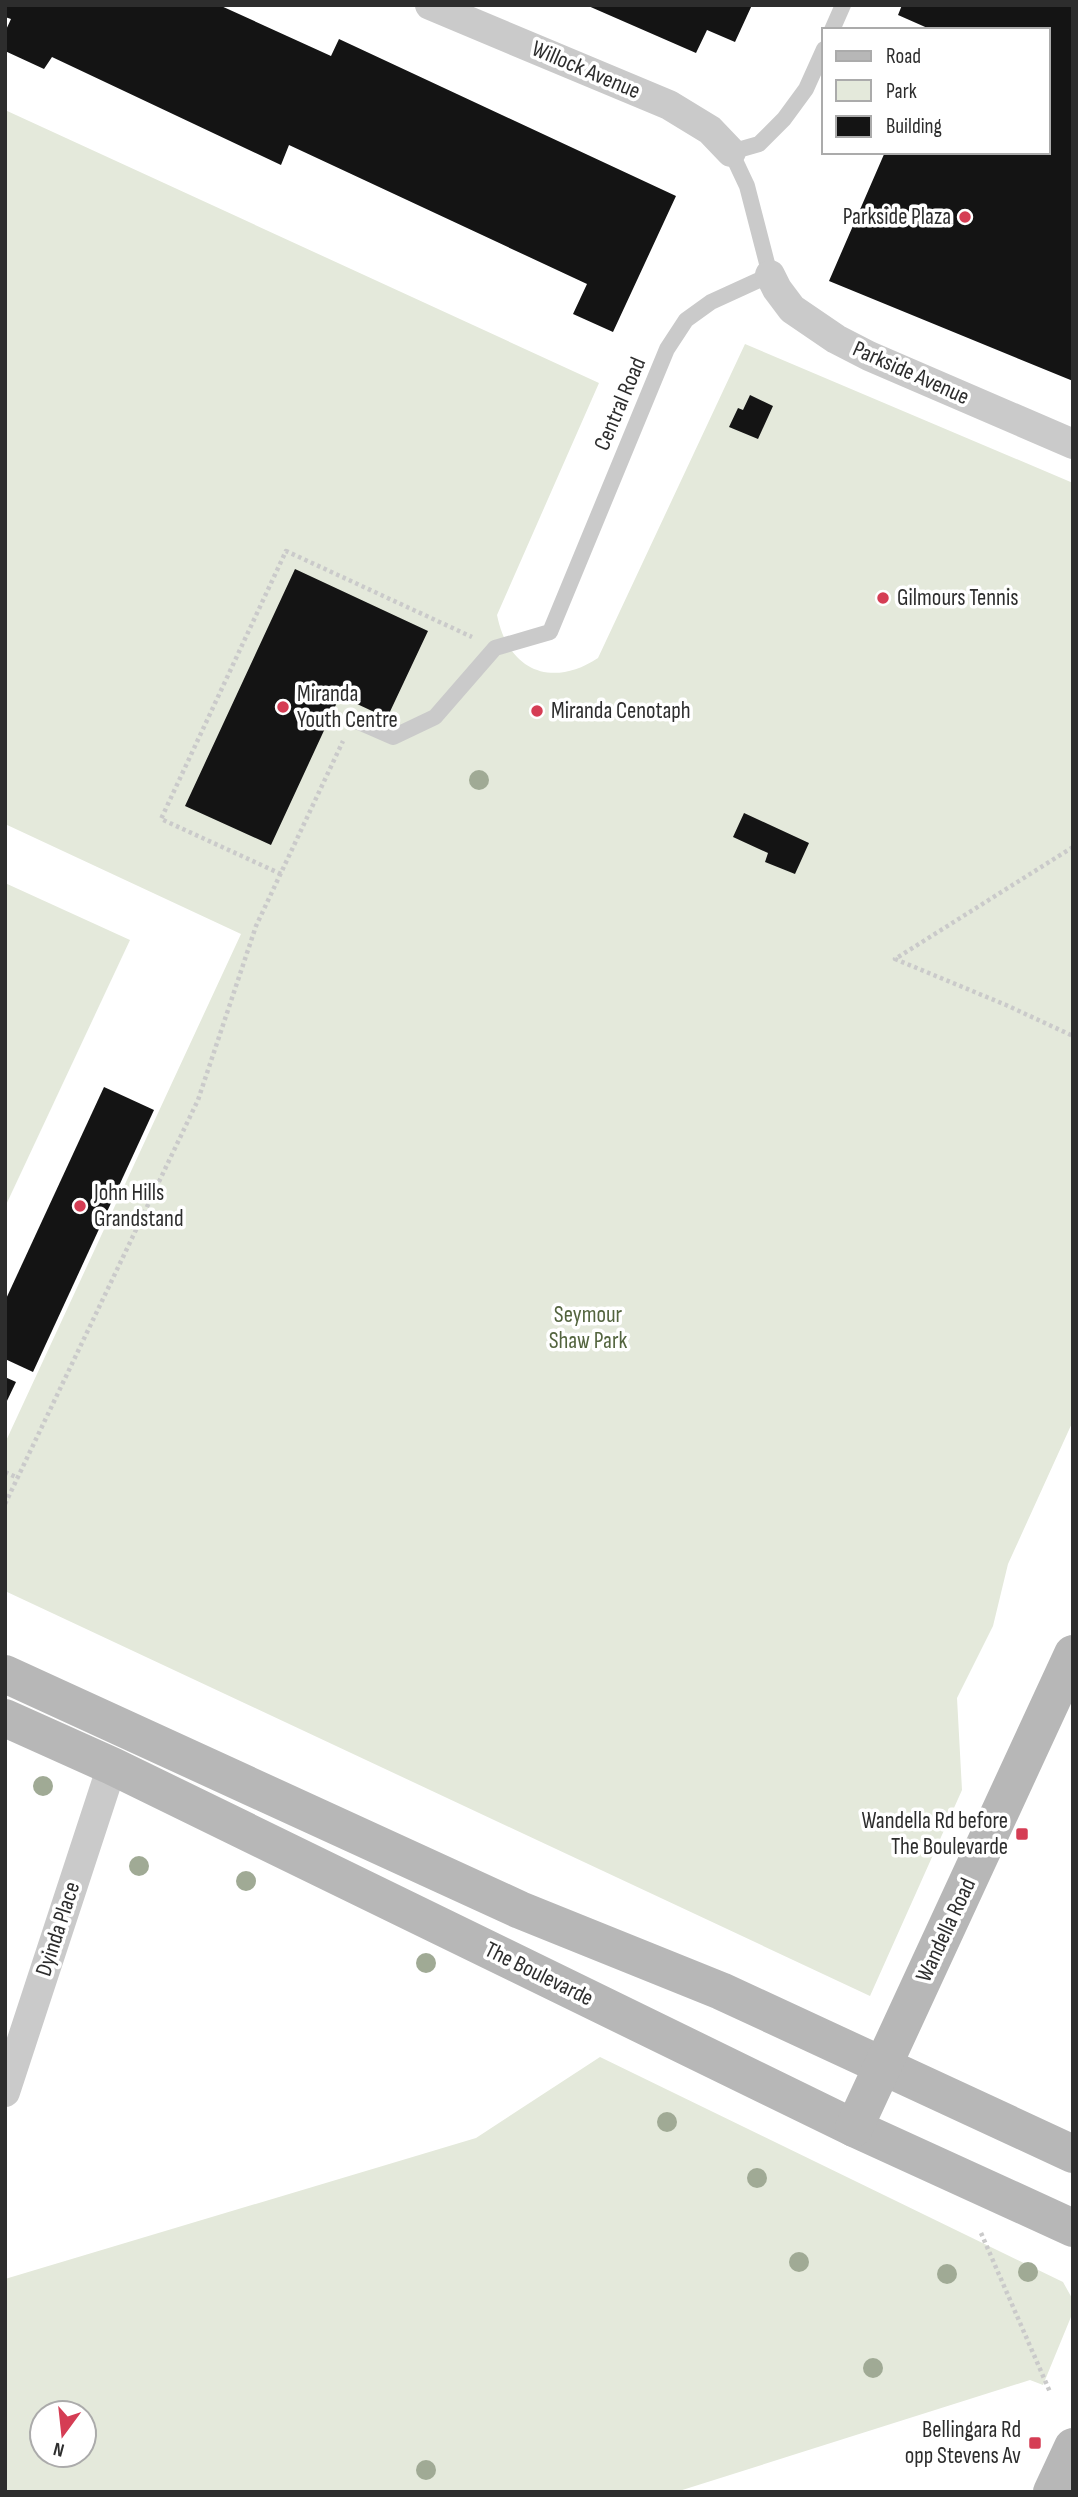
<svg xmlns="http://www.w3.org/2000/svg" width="1078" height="2497" font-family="'Sofia Sans Condensed',sans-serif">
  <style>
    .green { fill: #e4e9db; fill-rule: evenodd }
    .building { fill: #141414 }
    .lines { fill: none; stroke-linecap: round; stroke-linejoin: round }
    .path { stroke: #cacaca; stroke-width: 4.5; stroke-dasharray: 3.5 3.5; stroke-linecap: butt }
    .lane { stroke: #cacaca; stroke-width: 16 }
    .street { stroke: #cacaca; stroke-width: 30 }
    .secondary { stroke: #b7b7b7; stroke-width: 38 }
    .tree { fill: #a0aa95 }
    .poi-dot { fill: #d53d54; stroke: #fff; stroke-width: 2.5 }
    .labels { text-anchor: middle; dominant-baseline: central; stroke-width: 7; stroke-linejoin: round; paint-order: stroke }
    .street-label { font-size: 23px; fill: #2d2d2d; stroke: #fff }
    .poi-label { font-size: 23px; fill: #2d2d2d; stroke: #fff; text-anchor: start }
    .park-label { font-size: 23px; fill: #53643e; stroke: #fff }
  </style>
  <rect width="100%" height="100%" fill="#fff"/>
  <!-- green -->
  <g class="green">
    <path d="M5 110 599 383 497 615C508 670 551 689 598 658L745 344 1073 483V1421L1008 1564 993 1626 957 1698 962 1790 870 1996 5 1591V1443L241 934 5 824Z"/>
    <path d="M5 883 130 940 5 1207Z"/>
    <path d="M600 2057 1063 2282 1073 2300V2312L1043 2385 1030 2380 676 2492H5V2279L476 2138ZM42 2413H84V2455H42Z"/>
  </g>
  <!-- building -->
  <g class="building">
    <path d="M5 5H219L331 56 339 39 676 196 613 332 573 314 587 284 289 145 281 165 52 57 44 69 5 51V32L11 19 5 17Z"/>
    <path d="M586 5H752L735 42 707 30 696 53Z"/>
    <path d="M902 5H1073V381L829 281 885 152H1048V30H932L898 15Z"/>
    <path d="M750 395 773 406 758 439 729 427 738 408 743 410Z"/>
    <path d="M295 569 428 631 387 718 340 696 271 845 185 806Z"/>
    <path d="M744 813 809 843 795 874 765 862 768 853 733 837Z"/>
    <path d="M104 1087 154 1110 33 1372 5 1359V1301Z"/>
    <path d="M5 1377 16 1382 5 1405Z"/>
  </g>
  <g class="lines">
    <!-- path -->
    <g class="path">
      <path d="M1073 847 895 959 1006 1005 1073 1036"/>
      <path d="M281 874 161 819 286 551 472 637"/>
      <path d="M5 1472 18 1478"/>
      <path d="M5 1504 198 1100 256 926 343 741"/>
      <path d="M981 2233 1050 2392"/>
    </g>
    <!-- lane -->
    <g class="lane">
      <path d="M832 30 843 5"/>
      <path d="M354 720 393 737 435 717 495 648 550 632 667 349 686 320 711 302 770 275 747 186 731 152 759 144 784 119 806 89 824 49"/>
    </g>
    <!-- street -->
    <g class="street">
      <path d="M430 5 669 105 710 130 731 152"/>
      <path d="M770 275 777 289 792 309 836 339 869 356 1073 444"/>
      <path d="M5 2092 112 1766"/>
    </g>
    <!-- secondary -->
    <g class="secondary">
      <path d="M5 1674 520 1910 721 1991 1073 2154"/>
      <path d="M5 1718 112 1766 854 2128 1073 2228"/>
      <path d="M854 2128 1073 1654"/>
      <path d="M1052 2492 1073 2447"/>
    </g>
  </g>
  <!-- trees -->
  <g class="tree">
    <circle cx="479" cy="780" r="10"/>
    <circle cx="43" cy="1786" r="10"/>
    <circle cx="139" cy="1866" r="10"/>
    <circle cx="246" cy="1881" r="10"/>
    <circle cx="426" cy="1963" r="10"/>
    <circle cx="667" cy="2122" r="10"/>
    <circle cx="757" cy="2178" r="10"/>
    <circle cx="799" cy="2262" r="10"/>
    <circle cx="1028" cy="2272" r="10"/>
    <circle cx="947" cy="2274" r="10"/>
    <circle cx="873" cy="2368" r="10"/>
    <circle cx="426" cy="2470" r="10"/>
  </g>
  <!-- markers -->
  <g class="poi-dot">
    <circle cx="965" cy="217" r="7"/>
    <circle cx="883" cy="598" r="7"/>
    <circle cx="283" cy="707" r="7"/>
    <circle cx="537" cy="711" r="7"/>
    <circle cx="80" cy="1206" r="7"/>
    <rect x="1015" y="1827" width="14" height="14" rx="3.5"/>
    <rect x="1028" y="2436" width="14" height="14" rx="3.5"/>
  </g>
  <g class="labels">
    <!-- street labels -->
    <g class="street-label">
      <text transform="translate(586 70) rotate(23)">Willock Avenue</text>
      <text transform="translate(911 373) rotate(24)">Parkside Avenue</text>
      <text transform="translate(620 404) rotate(-67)">Central Road</text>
      <text transform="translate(58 1929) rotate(-72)">Dyinda Place</text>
      <text transform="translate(946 1930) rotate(-65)">Wandella Road</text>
      <text transform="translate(539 1974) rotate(26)">The Boulevarde</text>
    </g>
    <!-- poi labels -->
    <g class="poi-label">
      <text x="951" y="217" text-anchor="end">Parkside Plaza</text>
      <text x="897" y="598">Gilmours Tennis</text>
      <text x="297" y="694">Miranda<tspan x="297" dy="26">Youth Centre</tspan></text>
      <text x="551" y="711">Miranda Cenotaph</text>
      <text x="94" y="1193">John Hills<tspan x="94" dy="26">Grandstand</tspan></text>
      <text x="1008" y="1821" text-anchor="end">Wandella Rd before<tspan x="1008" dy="26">The Boulevarde</tspan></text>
      <text x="1021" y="2430" text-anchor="end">Bellingara Rd<tspan x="1021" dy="26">opp Stevens Av</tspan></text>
    </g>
    <!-- park labels -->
    <g class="park-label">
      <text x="588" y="1315">Seymour<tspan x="588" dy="26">Shaw Park</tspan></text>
    </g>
  </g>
  <!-- border -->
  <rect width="1078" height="2497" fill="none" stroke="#2d2d2d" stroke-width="14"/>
  <!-- legend -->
  <rect x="822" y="28" width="228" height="126" fill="#ffffff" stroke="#ababab" stroke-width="2"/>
  <rect x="836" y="51" width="35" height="10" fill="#b7b7b7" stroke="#ababab" stroke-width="2"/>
  <text x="886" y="63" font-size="21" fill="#2d2d2d">Road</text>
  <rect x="836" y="80" width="35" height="21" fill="#e4e9db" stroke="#ababab" stroke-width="2"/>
  <text x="886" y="98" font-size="21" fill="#2d2d2d">Park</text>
  <rect x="836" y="116" width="35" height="21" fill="#141414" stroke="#ababab" stroke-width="2"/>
  <text x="886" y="133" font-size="21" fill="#2d2d2d">Building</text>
  <!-- north arrow -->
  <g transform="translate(63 2434) rotate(195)"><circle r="33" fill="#ffffff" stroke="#ababab" stroke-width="2"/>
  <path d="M0-5L12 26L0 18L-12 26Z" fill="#d53d54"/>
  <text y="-10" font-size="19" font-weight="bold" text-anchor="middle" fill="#2d2d2d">N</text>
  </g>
</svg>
